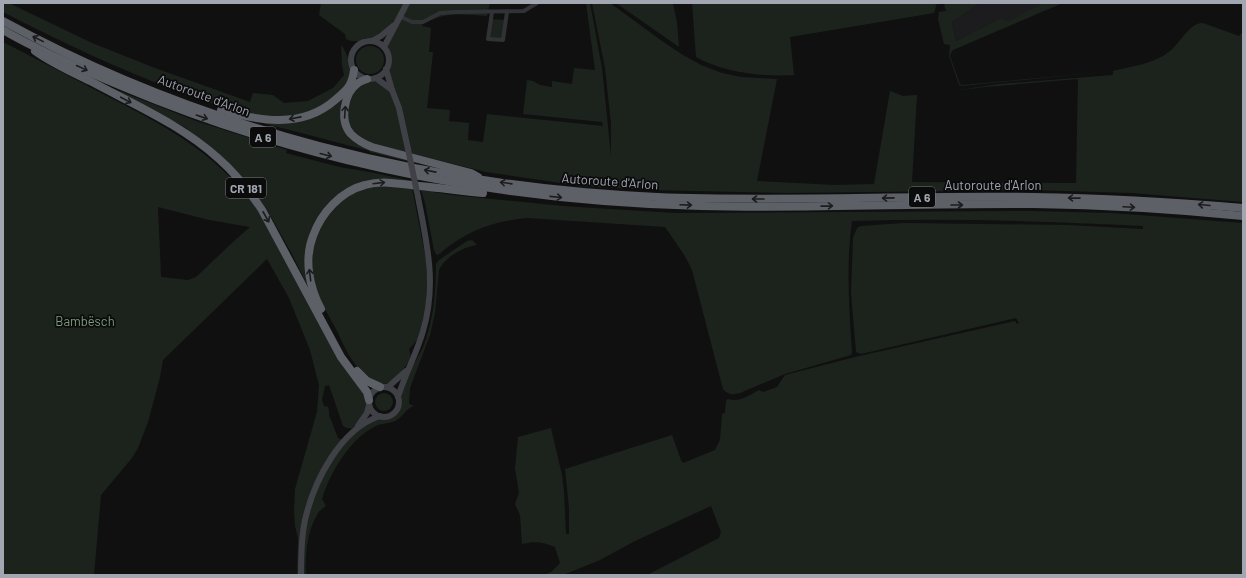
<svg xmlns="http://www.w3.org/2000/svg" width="1246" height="578" font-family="Barlow,sans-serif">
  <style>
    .built { fill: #1c1c1e }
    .green { fill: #1c231d; fill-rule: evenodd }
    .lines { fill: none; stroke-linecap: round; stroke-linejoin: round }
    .minor { stroke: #313236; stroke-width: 4 }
    .secondary { stroke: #3f4146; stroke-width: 6 }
    .motorway { stroke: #5d6066; stroke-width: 8 }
    .secondary-bridge { stroke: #3f4146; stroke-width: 6 }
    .oneway { stroke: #1b1c1e }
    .labels { text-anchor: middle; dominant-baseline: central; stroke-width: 3.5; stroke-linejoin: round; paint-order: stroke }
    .shield { fill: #0b0b0c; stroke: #757880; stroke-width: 1 }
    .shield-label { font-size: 12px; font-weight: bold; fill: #a2a6b1 }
    .street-label { font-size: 13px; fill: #a2a6b1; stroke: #0b0b0c }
    .park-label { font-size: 13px; fill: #7a9b7c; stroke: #0b0b0c }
  </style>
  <rect width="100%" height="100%" fill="#101011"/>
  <!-- built -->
  <path class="built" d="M980 3H1042L1008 23 1001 18 956 41 952 22Z"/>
  <!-- green -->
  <g class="green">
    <path d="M3 3H9L92 43 155 68 250 102 253 93 273 95 284 103 308 101 333 88 344 75 342 65 341 45C348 53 355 76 347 84 330 101 313 115 287 117 251 119 216 105 182 93 121 70 61 42 3 12Z"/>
    <path d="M321 3H490L487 16C469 15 449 12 432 20L430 18 423 22 422 26 431 28 429 52H433L427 108 450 110 449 121 469 123 468 140 483 142 487 114 603 126 602 122 523 114 527 80 533 81 540 85 552 87V81L572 84 574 68 595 70 586 3H590L602 68 611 156V124L605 68 592 3H610L662 41 683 55 701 65 722 73 741 77 777 79 757 181 835 185 874 184 890 91 903 96 917 95 912 182 1076 183 1078 79 985 87 952 91 999 84 1113 75V71C1133 66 1155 64 1171 50 1181 42 1189 23 1203 23L1239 36 1243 32V202L1131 193 1031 190 789 193 651 190 581 186 486 172 373 144C350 133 341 119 353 95 356 89 359 84 366 82 375 79 384 85 391 90L389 73 391 61 387 41 395 25 373 38H365L359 41H351L346 39 345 34 319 15Z"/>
    <path d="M616 3H673L677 23 679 47Z"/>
    <path d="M692 3H937L934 13 790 37 794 75C762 77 725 73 696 57Z"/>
    <path d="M947 3H980L952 22 956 41 1001 18 1008 22 1042 3H1063L953 50 951 53 950 56 960 84 962 85 1105 72 962 86 959 85 949 56 950 45 944 44 938 19 939 12 946 11 944 5Z"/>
    <path d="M491 19 506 20 503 40 488 39Z"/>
    <path d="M3 42C36 59 70 76 103 94 164 125 219 154 259 212L362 388 367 406 357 428C363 426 372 420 379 419 386 418 391 420 396 415 404 406 400 396 403 386 408 371 418 359 424 345 434 318 436 291 436 264L439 260 467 241 472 240 477 245C463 247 445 257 439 270L435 313 430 335 410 388 409 404 414 406C405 409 403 417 395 421 388 424 380 423 374 427 349 440 330 473 322 499L326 506C323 508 319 511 317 515 307 531 305 556 306 575H297L298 538 295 526 294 512 295 489 317 412 319 385 310 350 289 298 267 259 163 360 160 377 148 422 138 448 132 458 101 495 94 575H3ZM158 207 209 220 250 227 233 242 196 277 188 280 161 277ZM329 385 343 426 347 428 356 429 344 441 338 438 329 415V411L328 407 324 406 322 400 325 386Z"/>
    <circle cx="370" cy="60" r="14"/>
    <path d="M112 88 196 121 287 150 286 153 339 167 364 171 418 182 385 180 329 203 314 223 308 241 312 295 292 254 266 208 242 177 186 128Z"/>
    <path d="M350 90 344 101 348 135 416 161 415 163 369 152 370 151 259 122 296 121Z"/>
    <path d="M381 186 412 188 426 260 427 278 426 307 418 339 409 349C410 352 411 356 410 358 408 365 395 380 388 383 381 387 369 379 364 374 350 362 343 343 335 327 326 311 315 293 313 274 308 238 328 201 363 189 369 187 375 187 381 186Z"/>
    <path d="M421 190 452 195 563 206 674 213 1031 211 1112 213 1243 223V575H647L719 538 721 532 711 506 635 541 600 560 563 575H544L551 572 560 563 555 547C543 542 536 541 522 544L520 515 515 504 519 493 515 468 518 437 551 428 562 475 564 492 566 534H569V508L565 469 672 435 681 460 683 463 715 450 720 440 722 414 725 413 726 401 728 399C739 403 750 395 759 390L763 392 777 387 785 375 855 357 1015 321 1017 324 1019 323 1016 318 861 354 856 352 851 293 853 238 857 228 861 226 904 223 1067 225 1143 229V226C1046 221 949 218 852 221 846 264 849 308 852 352L851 355 785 374 740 393C733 395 728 395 723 389L692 270 685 256 665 227 528 218C493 221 464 232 438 255L436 254 434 250 425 203Z"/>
    <circle cx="384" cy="402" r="9"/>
  </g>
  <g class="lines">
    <!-- minor -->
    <g class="minor">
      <path d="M492 12 488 39 503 40 507 12"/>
      <path d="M399 16 412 22H423L440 13 454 12 524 11 537 3"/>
    </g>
    <!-- secondary -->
    <g class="secondary">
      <path d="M372 41 381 36 393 26"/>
      <circle cx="370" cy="60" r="19"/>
      <path d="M384 47 407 3"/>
      <path d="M386 69 392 90 399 108 408 149"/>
      <path d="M376 78 392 90"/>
      <path d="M388 387 406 371"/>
      <circle cx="384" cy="402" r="15"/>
      <path d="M398 397C405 374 417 353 423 331 437 284 427 244 418 197"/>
      <path d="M358 426 367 413 369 405"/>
      <path d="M301 575C301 557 301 538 305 520 314 481 340 429 380 416"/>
    </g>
    <!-- motorway -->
    <g class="motorway">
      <path d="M3 21C202 130 430 187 657 197 782 202 907 195 1033 197 1103 198 1173 202 1243 208"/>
      <path d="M3 30C41 52 83 70 124 87 310 165 501 201 701 206 812 209 922 203 1033 204 1103 205 1173 209 1243 216"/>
      <path d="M35 51C53 64 74 73 94 83 137 106 183 126 219 159 235 173 250 192 262 210L341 357 367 392 369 400"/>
      <path d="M367 79C364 80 361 81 358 83 344 93 339 121 351 134 357 140 364 144 372 147L471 173 478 177"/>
      <path d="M221 110C259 121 302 129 335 100 347 90 352 86 354 70"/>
      <path d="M321 309C309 287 304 259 313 236 321 213 341 191 365 185 383 180 401 184 419 186 440 188 462 191 483 193"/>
      <path d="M357 371 367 381 380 387"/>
    </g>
    <!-- secondary-bridge -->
    <path class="secondary-bridge" d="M408 149 418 197"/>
  </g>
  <!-- one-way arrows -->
  <defs><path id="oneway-shaft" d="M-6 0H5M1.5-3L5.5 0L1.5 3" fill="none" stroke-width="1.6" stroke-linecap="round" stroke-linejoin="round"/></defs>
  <g class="oneway">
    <use href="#oneway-shaft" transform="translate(38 39) rotate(-154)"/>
    <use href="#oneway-shaft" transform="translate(82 68) rotate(25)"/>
    <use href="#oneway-shaft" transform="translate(126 100) rotate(28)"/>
    <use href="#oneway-shaft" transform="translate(345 112) rotate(-86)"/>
    <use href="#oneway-shaft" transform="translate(202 117) rotate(19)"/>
    <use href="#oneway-shaft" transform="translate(295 118) rotate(169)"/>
    <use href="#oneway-shaft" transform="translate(326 155) rotate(14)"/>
    <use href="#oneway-shaft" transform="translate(430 171) rotate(-169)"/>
    <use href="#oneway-shaft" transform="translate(379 183) rotate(-7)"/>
    <use href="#oneway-shaft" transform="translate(506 183) rotate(-172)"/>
    <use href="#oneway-shaft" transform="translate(556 197) rotate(6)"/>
    <use href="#oneway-shaft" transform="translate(888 198) rotate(179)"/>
    <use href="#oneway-shaft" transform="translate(1074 198) rotate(-179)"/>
    <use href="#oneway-shaft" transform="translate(758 199) rotate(-180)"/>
    <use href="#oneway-shaft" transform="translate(686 205) rotate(2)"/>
    <use href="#oneway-shaft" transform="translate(957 205)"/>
    <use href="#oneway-shaft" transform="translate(1204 205) rotate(-175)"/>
    <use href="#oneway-shaft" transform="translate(827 206) rotate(-1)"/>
    <use href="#oneway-shaft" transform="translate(1129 207) rotate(3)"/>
    <use href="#oneway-shaft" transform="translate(266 217) rotate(61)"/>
    <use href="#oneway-shaft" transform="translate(310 275) rotate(-97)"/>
  </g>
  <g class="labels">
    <!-- shield labels -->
    <g class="shield">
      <rect x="250" y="127" width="26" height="20" rx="3"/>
      <rect x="226" y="178" width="40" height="20" rx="3"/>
      <rect x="909" y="187" width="26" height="20" rx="3"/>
    </g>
    <g class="shield-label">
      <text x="263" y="137">A 6</text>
      <text x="246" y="188">CR 181</text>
      <text x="922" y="197">A 6</text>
    </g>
    <!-- street labels -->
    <g class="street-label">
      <text transform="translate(204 95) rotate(20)">Autoroute d'Arlon</text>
      <text transform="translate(610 181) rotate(4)">Autoroute d'Arlon</text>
      <text x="993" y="185">Autoroute d'Arlon</text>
    </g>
    <!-- park labels -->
    <g class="park-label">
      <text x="85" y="321">Bambësch</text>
    </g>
  </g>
  <!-- border -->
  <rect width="1246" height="578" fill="none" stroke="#a2a6b1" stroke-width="8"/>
</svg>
